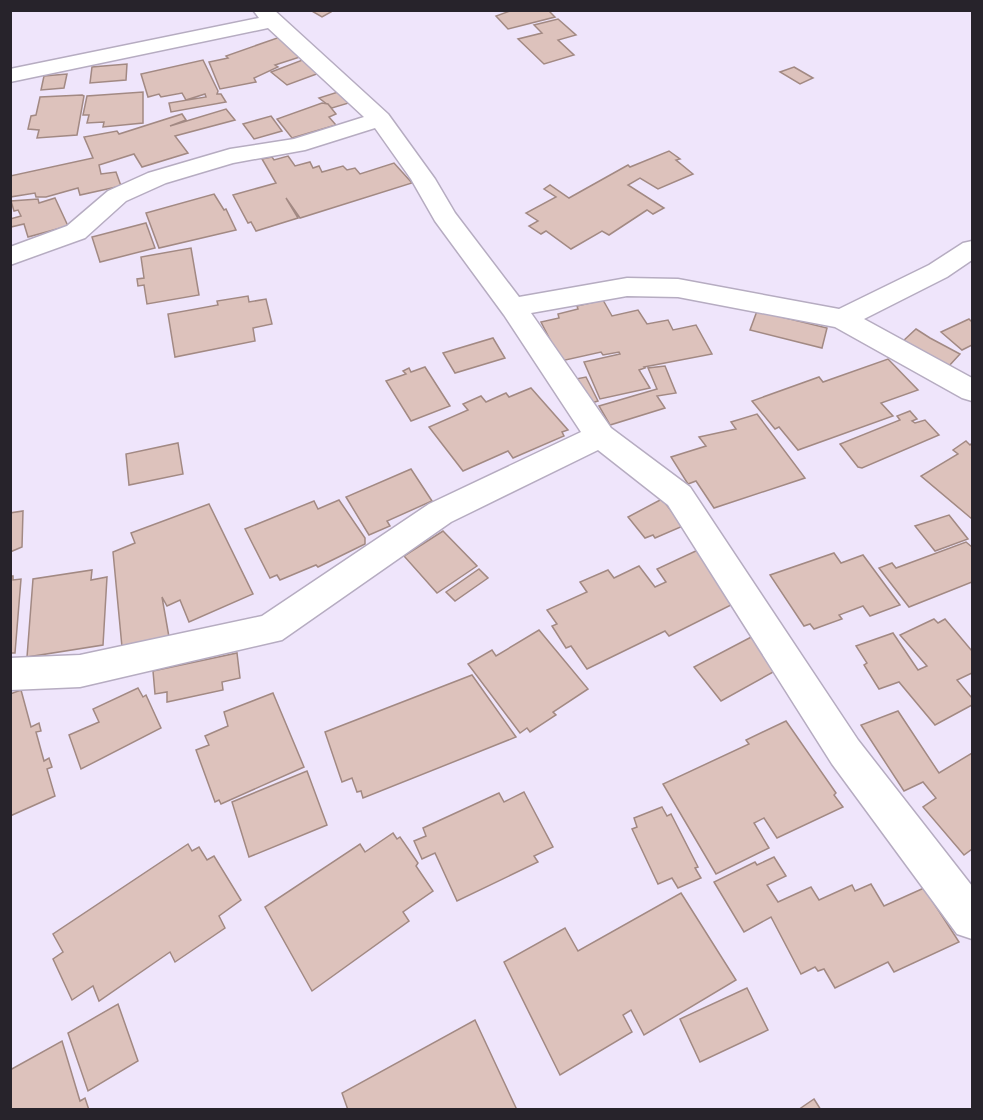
<svg xmlns="http://www.w3.org/2000/svg" width="983" height="1120" font-family="'Nunito Sans',sans-serif">
  <style>
    .building { fill: #ddc2bc; stroke: #a28983; stroke-width: 1.5 }
    .lines { fill: none; stroke-linecap: round; stroke-linejoin: round }
    .street-casing { stroke: #b6acc1; stroke-width: 3 }
    .street { fill: #fff; fill-rule: evenodd }
  </style>
  <rect width="100%" height="100%" fill="#efe5fb"/>
  <!-- building -->
  <g class="building">
    <path d="M310 10H330L331 12 322 17Z"/>
    <path d="M513 10H548L555 17 508 29 496 16Z"/>
    <path d="M558 19 576 35 558 40 574 55 544 64 518 39 542 33 534 25Z"/>
    <path d="M280 37 303 56 275 65 278 67 254 78 256 82 220 89 209 62 228 58 226 56Z"/>
    <path d="M305 59 322 72 287 85 271 72Z"/>
    <path d="M203 60 218 91 217 94H221L226 102 171 112 169 103 206 97 205 94 186 100 182 93 161 97 159 94 148 97 141 74Z"/>
    <path d="M127 64 126 80 90 83 92 67Z"/>
    <path d="M794 67 813 78 800 84 780 72Z"/>
    <path d="M67 74 64 88 41 90 44 76Z"/>
    <path d="M341 91 352 102 332 108 319 98Z"/>
    <path d="M143 92V123L103 127 104 122 87 123 89 115H83L87 96Z"/>
    <path d="M82 95 84 96 77 135 37 138 39 130 28 129 31 116 36 115 40 97Z"/>
    <path d="M322 103 328 104 336 114 329 117 336 125 292 138 277 119Z"/>
    <path d="M226 109 235 120 175 136 188 153 142 167 134 154 99 165 101 174 116 172 121 186 80 195 78 188 46 197H36L35 193 10 197V176L93 158 84 137 117 131 119 134 182 114 186 120 170 126Z"/>
    <path d="M271 116 282 131 254 139 243 124Z"/>
    <path d="M669 151 680 159 676 160 693 174 658 189 640 178 628 185 664 208 653 214 647 210 609 235 602 231 571 249 546 231 541 234 529 226 538 221 526 213 556 197 544 189 550 185 569 198 628 165 630 167Z"/>
    <path d="M288 156 295 166 310 162 313 168 319 166 322 172 343 166 347 170 355 168 360 174 394 163 412 183 300 218 286 198 298 218 256 231 251 222 248 223 233 195 276 183 262 159 272 157 274 160Z"/>
    <path d="M214 194 224 210 226 209 236 230 159 248 146 213Z"/>
    <path d="M55 198 68 226 28 237 24 224 11 227 10 219 21 216 18 210 14 211 11 201 38 199 39 203Z"/>
    <path d="M146 223 155 248 100 262 92 237Z"/>
    <path d="M191 248 199 295 147 304 144 285 138 286 137 279 144 278 141 257Z"/>
    <path d="M248 296 249 302 266 299 272 324 253 328 255 341 175 357 168 314 218 305 217 301Z"/>
    <path d="M603 300 612 316 638 310 647 324 668 320 673 330 696 325 712 354 644 367 645 368 639 370 650 388 600 399 584 362 620 354 619 352 603 355 601 352 561 361 541 322 559 318 558 314 578 309 577 306Z"/>
    <path d="M757 311 827 328 822 348 750 330Z"/>
    <path d="M969 319 972 322V345L962 350 941 332Z"/>
    <path d="M916 329 930 338 960 354 948 367 902 342Z"/>
    <path d="M493 338 505 358 455 373 443 353Z"/>
    <path d="M888 359 918 390 881 403 893 416 798 450 779 427 775 429 752 401 819 377 823 382Z"/>
    <path d="M665 366 676 393 657 396 665 408 610 425 599 406 657 389 648 368Z"/>
    <path d="M425 367 450 406 411 421 386 381 406 374 403 371 409 368 411 372Z"/>
    <path d="M586 377 598 401 588 404 576 379Z"/>
    <path d="M531 388 568 430 562 432 564 436 513 458 508 451 463 471 429 427 468 410 463 404 481 396 486 402 506 393 509 397Z"/>
    <path d="M910 411 917 419 912 421 915 423 925 420 939 435 862 468 858 467 840 444 900 420 897 416Z"/>
    <path d="M757 414 805 478 714 508 696 481 688 484 671 457 706 446 699 437 736 429 731 422Z"/>
    <path d="M966 441 970 445 972 443V519L921 476 958 454 953 450Z"/>
    <path d="M178 443 183 474 129 485 126 454Z"/>
    <path d="M411 469 432 501 387 521 390 526 369 535 346 497Z"/>
    <path d="M662 499 683 526 655 538 653 535 645 538 628 517Z"/>
    <path d="M339 500 365 538V544L318 567 316 565 280 580 277 575 270 578 245 529 314 501 318 509Z"/>
    <path d="M209 504 253 594 189 622 180 600 167 606 162 597 169 637 122 647 113 552 135 543 131 533Z"/>
    <path d="M23 511 22 547 10 552V513Z"/>
    <path d="M949 515 968 539 935 551 915 526Z"/>
    <path d="M443 531 477 566 437 593 404 556Z"/>
    <path d="M966 542 972 547V582L909 607 879 568 892 563 896 568Z"/>
    <path d="M698 550 739 601 669 636 665 631 587 669 571 646 566 648 552 626 557 624 547 610 587 592 580 582 608 570 614 578 639 566 655 587 666 582 657 569Z"/>
    <path d="M834 553 841 563 863 555 900 605 870 616 863 606 839 615 842 619 814 629 810 624 804 626 770 575Z"/>
    <path d="M479 569 488 578 455 601 446 592Z"/>
    <path d="M92 570 91 580 107 577 103 645 27 657 33 579Z"/>
    <path d="M10 576H13V580L21 579 15 653H10Z"/>
    <path d="M934 619 938 623 945 619 972 651V673L957 680 972 698V705L935 725 899 682 879 689 864 665 867 663 856 646 893 633 918 670 927 666 900 635Z"/>
    <path d="M539 630 588 689 553 712 556 715 530 732 527 728 520 733 468 664 492 650 496 656Z"/>
    <path d="M757 634 784 666 721 701 694 667Z"/>
    <path d="M237 653 240 678 222 682 223 690 167 702V692L155 694 153 671Z"/>
    <path d="M472 675 516 737 363 798 361 791 357 792 352 778 342 782 325 732Z"/>
    <path d="M138 688 143 697 146 695 161 728 81 769 69 735 99 722 93 709Z"/>
    <path d="M21 690 31 727 39 723 41 731 36 732 44 761 49 758 52 767 47 769 55 796 10 816V694Z"/>
    <path d="M273 693 304 767 221 804 219 800 215 802 196 750 209 745 205 736 228 726 224 712Z"/>
    <path d="M898 711 939 773 972 753V849L964 855 923 807 936 798 923 782 904 791 861 725Z"/>
    <path d="M786 721 836 793 834 795 843 807 777 838 764 818 754 823 769 848 716 874 663 784 749 744 746 740Z"/>
    <path d="M307 771 327 825 249 857 232 802Z"/>
    <path d="M524 792 553 847 534 856 538 862 457 901 435 853 422 859 414 841 426 836 423 828 499 793 504 802Z"/>
    <path d="M662 807 667 816 671 814 698 867 695 868 701 878 678 888 672 878 658 884 632 829 637 827 634 818Z"/>
    <path d="M393 833 397 839 400 837 418 863 416 866 433 891 403 912 409 921 312 991 265 907 360 844 365 852Z"/>
    <path d="M188 844 192 851 199 847 207 860 214 856 241 900 219 916 225 928 175 962 170 952 99 1001 93 986 72 1000 53 959 63 952 53 934Z"/>
    <path d="M774 857 786 876 767 885 778 902 811 887 819 900 852 885 855 891 871 884 884 906 924 888 959 942 894 972 888 962 835 988 824 969 818 971 815 967 801 974 771 917 744 932 714 882 755 862 757 865Z"/>
    <path d="M681 893 736 980 644 1035 631 1010 623 1015 632 1032 560 1075 504 962 565 928 578 951Z"/>
    <path d="M747 988 768 1030 700 1062 680 1019Z"/>
    <path d="M118 1004 138 1061 88 1091 68 1033Z"/>
    <path d="M475 1020 517 1110H348L342 1093Z"/>
    <path d="M62 1041 80 1101 85 1098 89 1110H10V1070Z"/>
    <path d="M814 1099 821 1110H798Z"/>
  </g>
  <g class="lines">
    <!-- street casing -->
    <g class="street-casing">
      <path id="street" d="M253 10H274L388 114 435 179 455 213 519 297 627 278 678 279 839 309 929 265 963 243 972 241V260L947 277 864 319 972 378V401L962 398 835 327 678 297 627 296 531 313 611 428 690 487 858 740 972 886V939L957 934 832 764 668 505 598 450 451 522 282 640 80 687 10 690V658L80 655 262 616 429 504 581 432 504 315 435 221 411 179 375 128 305 150 233 163 166 183 126 201 85 238 10 265V247L67 226 108 191 148 173 230 149 294 139 364 117 268 28 10 82V69L259 18Z"/>
    </g>
    <!-- street -->
    <use href="#street" class="street"/>
  </g>
  <!-- border -->
  <rect width="983" height="1120" fill="none" stroke="#27232b" stroke-width="24"/>
</svg>
